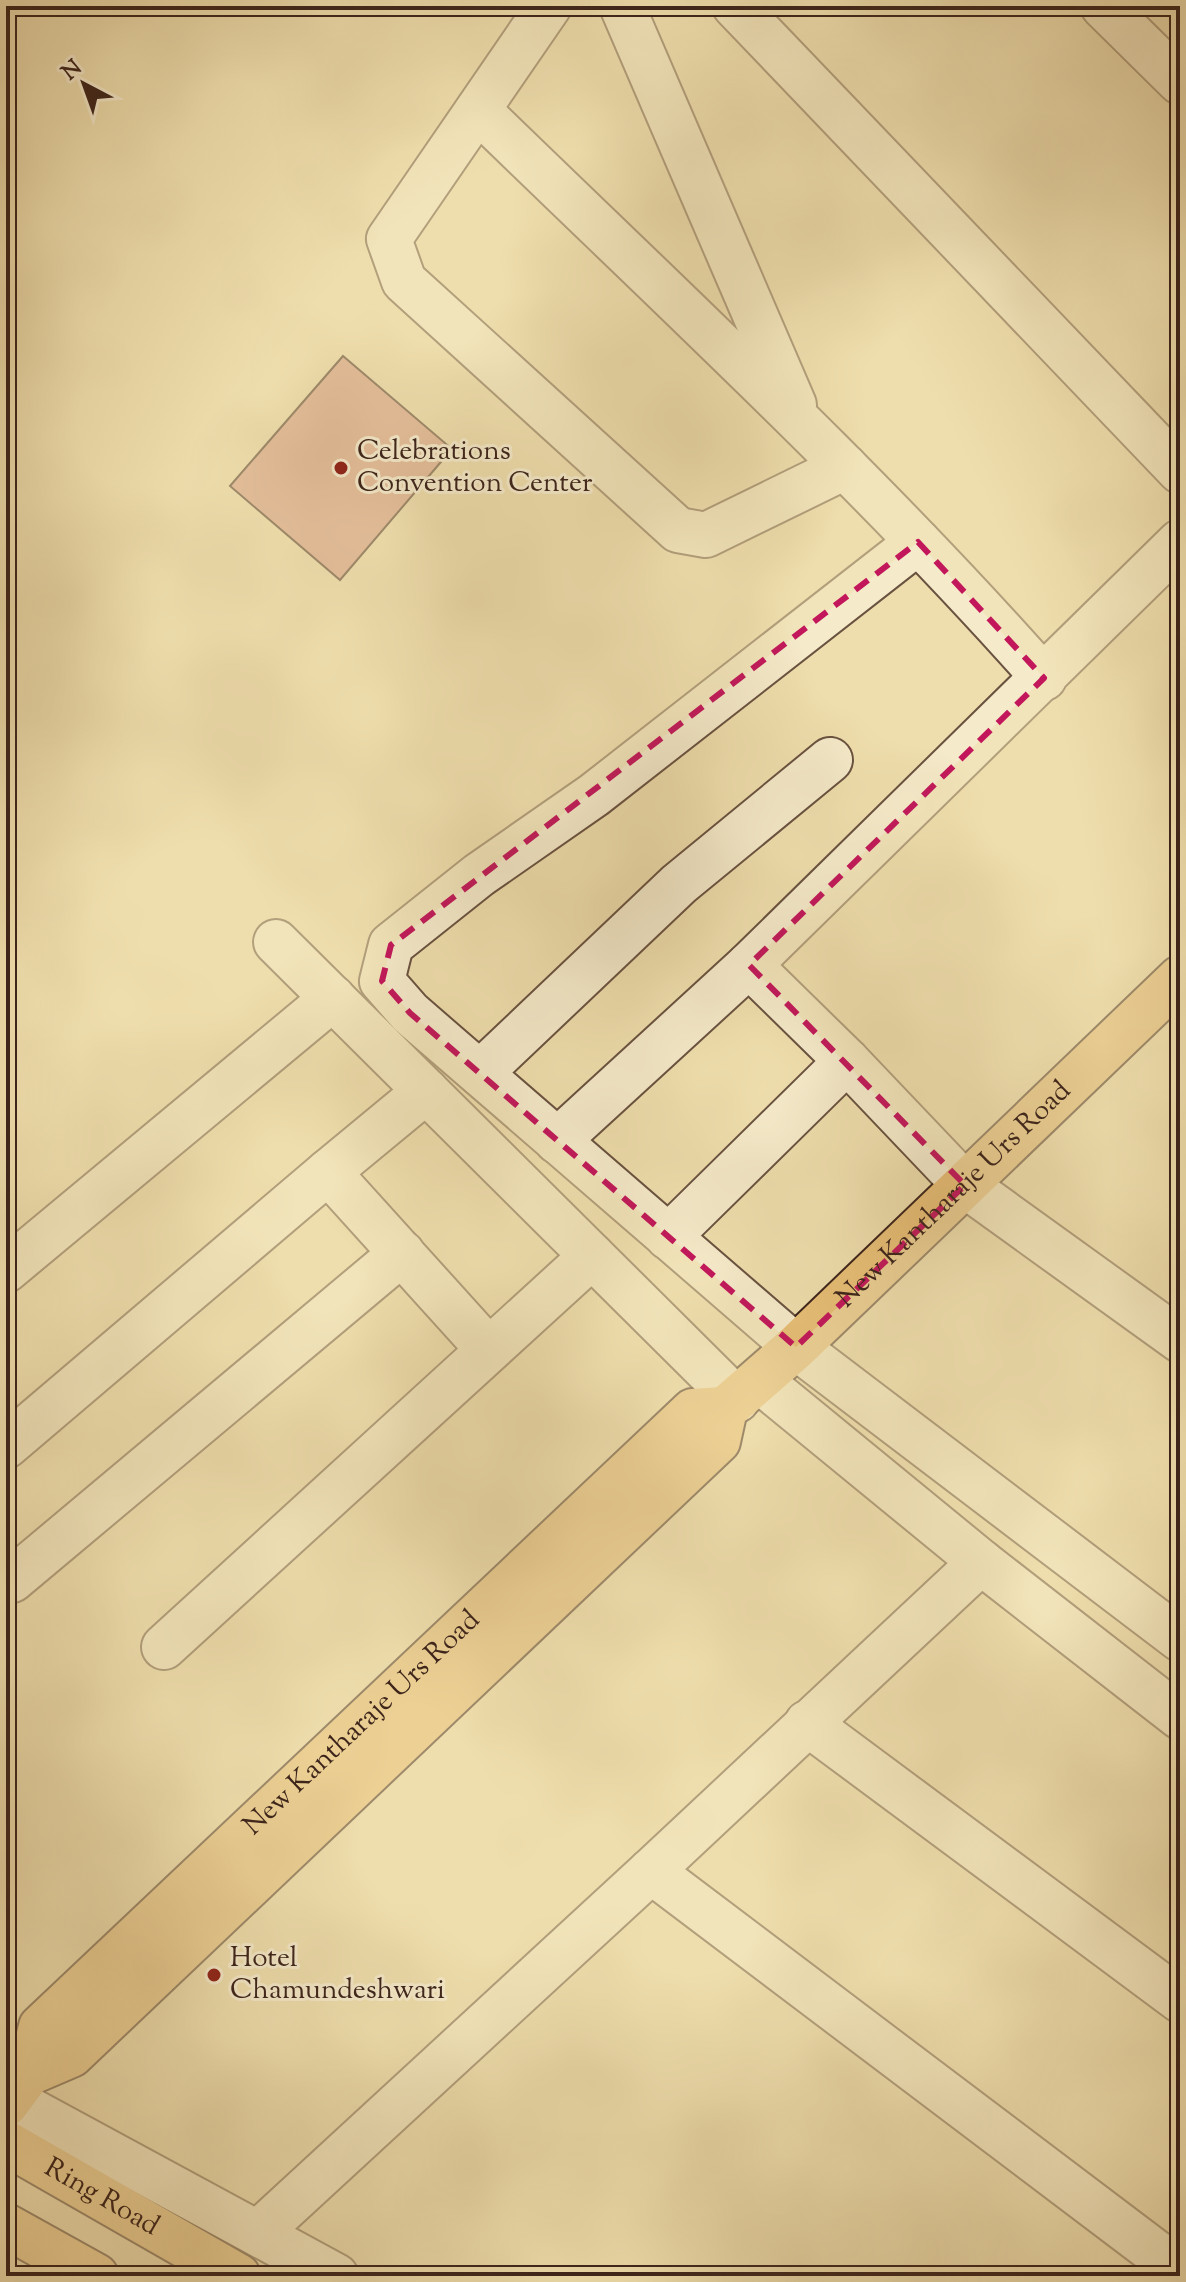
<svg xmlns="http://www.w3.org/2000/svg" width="1186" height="2282" font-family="'Sorts Mill Goudy',serif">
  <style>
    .building { fill: #d79a86; stroke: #3c241b; stroke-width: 2 }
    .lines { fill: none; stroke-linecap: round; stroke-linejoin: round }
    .minor-casing { stroke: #695240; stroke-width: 48 }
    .major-casing { stroke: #3c241b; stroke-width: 48 }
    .highway-casing { stroke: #3c241b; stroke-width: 48 }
    .minor { stroke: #f5eaca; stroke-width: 44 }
    .major { stroke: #e8bf76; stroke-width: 44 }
    .highway { stroke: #e8bf76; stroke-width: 44 }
    .marked { fill: none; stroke: #c2185b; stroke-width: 6; stroke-dasharray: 16 10; stroke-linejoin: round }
    .poi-dot { fill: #8f2418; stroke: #f5eaca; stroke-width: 3 }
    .labels { text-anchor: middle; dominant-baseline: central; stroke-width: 6; stroke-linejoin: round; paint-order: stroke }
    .poi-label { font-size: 28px; fill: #3c241b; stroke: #f5eaca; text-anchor: start }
    .street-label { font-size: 28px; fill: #3c241b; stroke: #f5eaca }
  </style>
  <rect width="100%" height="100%" fill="#efdead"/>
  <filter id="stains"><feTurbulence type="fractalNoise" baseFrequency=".0025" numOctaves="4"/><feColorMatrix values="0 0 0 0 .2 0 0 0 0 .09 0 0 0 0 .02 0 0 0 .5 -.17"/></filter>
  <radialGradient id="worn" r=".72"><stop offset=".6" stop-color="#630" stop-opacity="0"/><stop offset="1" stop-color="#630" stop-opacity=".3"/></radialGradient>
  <!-- building -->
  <path class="building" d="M343 356 452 449 340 580 230 486Z"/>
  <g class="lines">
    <!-- minor casing -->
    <g class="minor-casing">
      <g id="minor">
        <path d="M549 6 389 239 404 281 678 530 706 535 845 467"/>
        <path d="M622 6 794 405"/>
        <path d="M735 6 1180 471"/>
        <path d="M1103 6 1180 82"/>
        <path d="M478 110C669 296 867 478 1044 678"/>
        <path d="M918 542 594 795 479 875 391 945 382 981 410 1013 796 1347 1180 1639"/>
        <path d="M276 942 737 1400"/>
        <path d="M749 965 847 1061 965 1185 1180 1340"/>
        <path d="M480 1073 679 884 830 760"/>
        <path d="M557 1141 749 965 1180 542"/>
        <path d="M328 1172 488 1349"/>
        <path d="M668 1237 847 1061"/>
        <path d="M6 1270 333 998"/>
        <path d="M759 1380 981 1562 1180 1717"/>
        <path d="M6 1446 328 1172 426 1091"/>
        <path d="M12 1580 402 1253"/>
        <path d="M164 1647 592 1256"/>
        <path d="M807 1723 1180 2000"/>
        <path d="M651 1871 1155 2252 1180 2267"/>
        <path d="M6 2097 336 2276"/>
        <path d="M258 2233 651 1871 981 1562"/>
      </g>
    </g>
    <!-- major casing -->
    <g class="major-casing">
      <g id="major">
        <path id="s1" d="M29 2073 71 2055 718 1441 725 1409 796 1347 1180 978"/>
        <path id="s2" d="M6 2104 29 2073 41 2027 693 1411 725 1409"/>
      </g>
    </g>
    <!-- highway casing -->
    <g class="highway-casing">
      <g id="highway">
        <path id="s3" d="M6 2143 238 2276"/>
        <path d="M6 2226 96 2276"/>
      </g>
    </g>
    <!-- minor -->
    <use href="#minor" class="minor"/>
    <!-- major -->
    <use href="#major" class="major"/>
    <!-- highway -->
    <use href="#highway" class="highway"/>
  </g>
  <!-- marked area -->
  <path d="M0 0H1186V2282H0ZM918 542 1044 678 749 965 965 1185 796 1347 410 1013 382 981 391 945Z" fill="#efdead" fill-opacity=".55" fill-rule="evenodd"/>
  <path class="marked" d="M918 542 1044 678 749 965 965 1185 796 1347 410 1013 382 981 391 945Z"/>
  <!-- markers -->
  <g class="poi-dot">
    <circle cx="341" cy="468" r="8"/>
    <circle cx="214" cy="1975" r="8"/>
  </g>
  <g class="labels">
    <!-- poi labels -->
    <g class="poi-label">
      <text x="357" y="452">Celebrations<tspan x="357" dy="32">Convention Center</tspan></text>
      <text x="230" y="1959">Hotel<tspan x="230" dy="32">Chamundeshwari</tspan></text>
    </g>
    <!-- street labels -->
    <g class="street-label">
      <text stroke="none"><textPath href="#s1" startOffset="1284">New Kantharaje Urs Road</textPath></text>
      <text stroke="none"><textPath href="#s2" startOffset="528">New Kantharaje Urs Road</textPath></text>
      <text stroke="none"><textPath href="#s3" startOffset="110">Ring Road</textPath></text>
    </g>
  </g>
  <!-- margin -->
  <rect width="1186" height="2282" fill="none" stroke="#efdead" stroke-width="32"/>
  <rect x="8" y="8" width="1170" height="2266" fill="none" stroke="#3c241b" stroke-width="4"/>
  <rect x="16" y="16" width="1154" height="2250" fill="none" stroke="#3c241b" stroke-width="2"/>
  <!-- north arrow -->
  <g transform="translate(84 84) rotate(319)" stroke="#f5eaca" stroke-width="6" paint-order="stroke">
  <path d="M0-6L14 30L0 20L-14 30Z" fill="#3c241b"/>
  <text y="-12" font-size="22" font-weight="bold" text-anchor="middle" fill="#3c241b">N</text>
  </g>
  <rect width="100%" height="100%" filter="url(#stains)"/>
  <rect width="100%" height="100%" fill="url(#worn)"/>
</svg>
